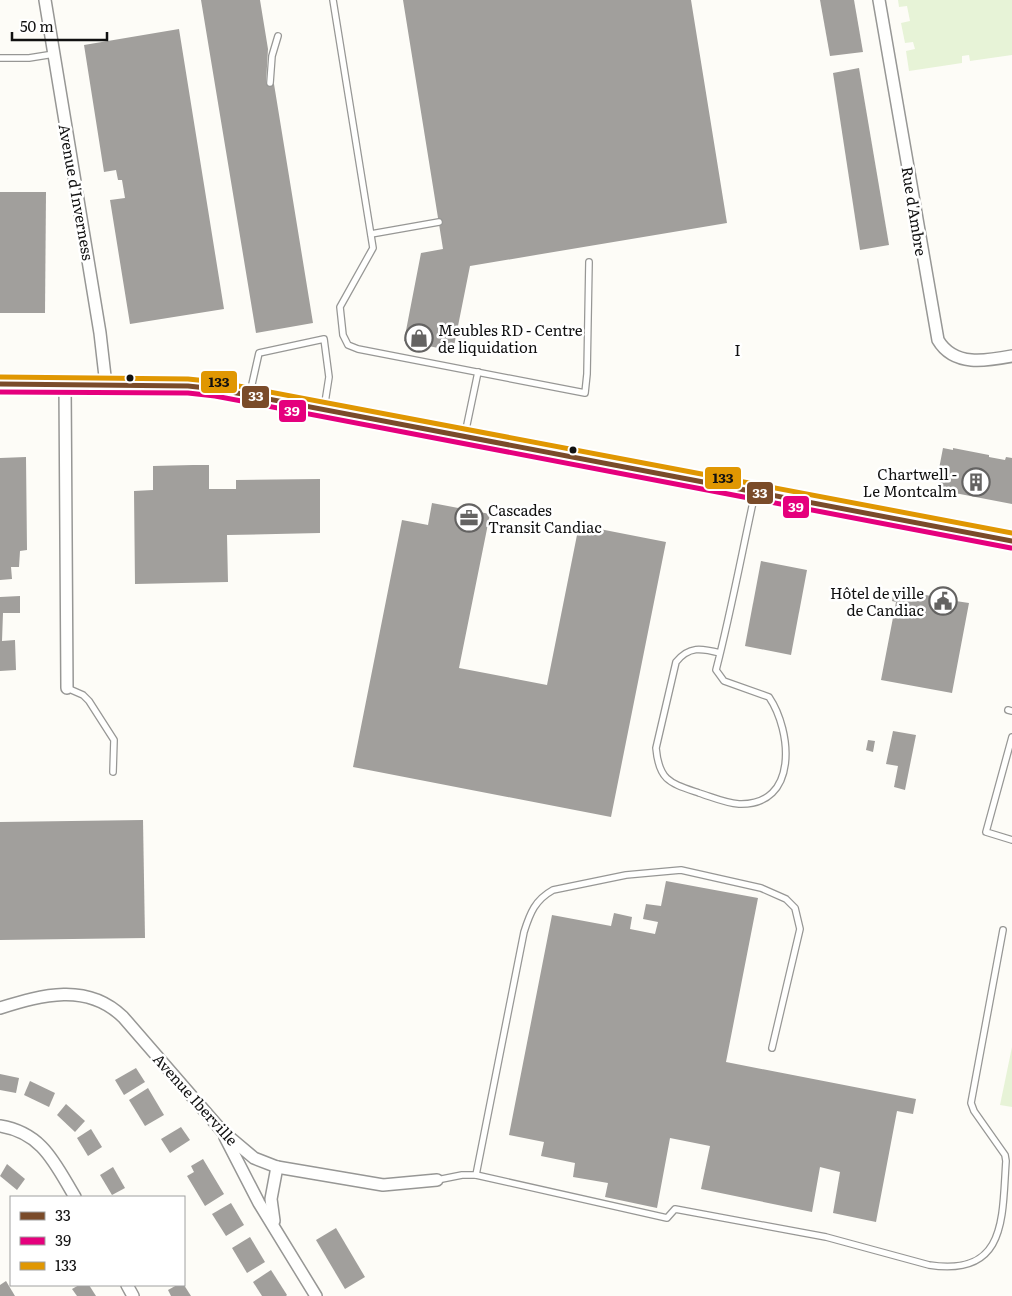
<svg xmlns="http://www.w3.org/2000/svg" width="1012" height="1296" font-family="Literata,serif">
  <style>
    .green { fill: #e7f3d7 }
    .building { fill: #a19f9c }
    .lines { fill: none; stroke-linecap: round; stroke-linejoin: round }
    .lane-casing { stroke: #979795; stroke-width: 8 }
    .street-casing { stroke: #979795; stroke-width: 14 }
    .secondary-casing { stroke: #8e8d8b; stroke-width: 19 }
    .lane { stroke: #fffffe; stroke-width: 5.5 }
    .street { stroke: #fffffe; stroke-width: 11 }
    .secondary { stroke: #f6f4eb; stroke-width: 16 }
    .bus-1-casing { stroke: #fff; stroke-width: 9 }
    .bus-2-casing { stroke: #fff; stroke-width: 9 }
    .bus-3-casing { stroke: #fff; stroke-width: 9 }
    .bus-1 { stroke: #7a4b2a; stroke-width: 5 }
    .bus-2 { stroke: #e5007d; stroke-width: 5 }
    .bus-3 { stroke: #e09702; stroke-width: 5 }
    .bus-dot { fill: #111; stroke: #fff; stroke-width: 2 }
    .labels { text-anchor: middle; dominant-baseline: central; stroke-width: 5; stroke-linejoin: round; paint-order: stroke }
    .street-label { font-size: 15px; fill: #111; stroke: #fff }
    .poi-label { font-size: 15px; fill: #111; stroke: #fff; text-anchor: start }
    .neighbourhood-label { font-size: 16px; letter-spacing: 1px; fill: #111; stroke: #fff }
    .line-badge { stroke: #fff; stroke-width: 2 }
    .badge-label { font-size: 14px; text-anchor: middle; font-weight: bold; fill: #fff }
    .pale-badge-label { font-size: 14px; text-anchor: middle; font-weight: bold; fill: #111 }
  </style>
  <rect width="100%" height="100%" fill="#fdfcf7"/>
  <!-- green -->
  <g class="green">
    <path d="M898 0H1012V55L970 61 969 55 962 56V63L909 71 906 51 915 49 913 42 905 43 901 23 910 21 907 6 899 7Z"/>
    <path d="M1012 1047V1107L1000 1105Z"/>
  </g>
  <!-- building -->
  <g class="building">
    <path d="M201 0H260L268 49 266 83 274 84 313 323 256 333Z"/>
    <path d="M403 0H691L727 223 470 266 453 351 404 341 421 253 443 249Z"/>
    <path d="M820 0H854L863 52 830 56Z"/>
    <path d="M179 29 224 309 130 324 110 200 125 198 122 180H118L116 170 104 172 84 45Z"/>
    <path d="M859 68 889 245 860 250 833 73Z"/>
    <path d="M0 192H46L45 313H0Z"/>
    <path d="M943 448 953 450V448L989 455V457L1005 460 1006 457 1012 458V504L939 490 942 475 938 474Z"/>
    <path d="M26 457 27 550 20 551 19 567H11L12 579 0 580V458Z"/>
    <path d="M193 465H209V489H236V480L320 479V533L227 535 228 582 135 584 134 491 153 490V466Z"/>
    <path d="M432 503 490 514 459 668 547 685 579 525 666 542 611 817 353 767 402 520 428 525Z"/>
    <path d="M761 561 807 570 791 655 745 646Z"/>
    <path d="M894 589 936 597 938 590 950 592 949 600 969 603 952 693 881 680 896 602 892 601Z"/>
    <path d="M20 596V613H3L2 641 15 640 16 670 0 671V597Z"/>
    <path d="M893 731 916 735 905 790 894 787 898 766 886 764Z"/>
    <path d="M868 740 875 741 873 752 866 750Z"/>
    <path d="M143 820 145 938 0 940V822Z"/>
    <path d="M666 881 758 898 726 1062 916 1099 913 1114 897 1111 876 1222 833 1213 840 1172 820 1167 812 1212 701 1189 710 1146 670 1138 657 1208 605 1197 608 1183 573 1177 575 1163 541 1156 544 1142 509 1135 552 915 611 926 614 913 632 917 630 929 655 934 658 922 643 919 646 904 661 906Z"/>
    <path d="M136 1068 145 1082 124 1095 115 1080Z"/>
    <path d="M0 1074 19 1078 16 1093 0 1090Z"/>
    <path d="M30 1081 55 1093 49 1107 24 1095Z"/>
    <path d="M148 1088 164 1115 145 1126 129 1100Z"/>
    <path d="M66 1104 85 1121 75 1132 57 1115Z"/>
    <path d="M181 1127 190 1140 170 1153 161 1139Z"/>
    <path d="M91 1129 102 1147 88 1156 77 1138Z"/>
    <path d="M203 1159 224 1194 205 1206 187 1176 194 1172 191 1166Z"/>
    <path d="M7 1164 25 1179 17 1190 0 1176Z"/>
    <path d="M113 1167 125 1188 112 1195 100 1175Z"/>
    <path d="M231 1203 244 1225 226 1236 212 1214Z"/>
    <path d="M336 1228 365 1277 345 1289 316 1240Z"/>
    <path d="M250 1237 265 1262 247 1273 232 1248Z"/>
    <path d="M271 1270 287 1295 286 1296H262L253 1282Z"/>
    <path d="M6 1281 15 1296H0V1285Z"/>
    <path d="M79 1285H89L96 1296H77L72 1289Z"/>
    <path d="M177 1285H184L191 1296H171L168 1290Z"/>
  </g>
  <g class="lines">
    <!-- lane casing -->
    <g class="lane-casing">
      <g id="lane">
        <path d="M333 0 373 248 340 307 343 335 348 345 358 349 585 393 587 374 589 262"/>
        <path d="M0 58H29L54 54"/>
        <path d="M270 83 272 56 278 36"/>
        <path d="M371 234 439 222"/>
        <path d="M250 393 259 353 324 339 329 377 324 409"/>
        <path d="M465 434 478 372"/>
        <path d="M720 653C701 648 689 646 676 662L656 748C659 781 670 783 699 793 712 797 725 803 739 804 799 806 792 731 769 697L724 681 716 670C731 612 742 552 755 493"/>
        <path d="M67 688 83 695 89 701 114 740 113 772"/>
        <path d="M1008 710 1012 711"/>
        <path d="M1012 737 986 832 1012 840"/>
        <path d="M476 1175 524 932C530 913 535 900 553 890L626 875 681 870 761 888 786 899 795 908 800 929 772 1048"/>
        <path d="M437 1180 462 1175H476L667 1218 675 1209 826 1237 929 1265C1007 1277 1002 1218 1006 1161L1005 1155 974 1111 971 1103 1003 930"/>
      </g>
    </g>
    <!-- street casing -->
    <g class="street-casing">
      <g id="street">
        <path d="M45 0 100 333 106 385"/>
        <path d="M879 0 938 340C954 367 986 361 1012 356"/>
        <path d="M65 384 67 688"/>
        <path d="M0 1008C42 995 87 982 123 1017L222 1131 254 1158 277 1167 383 1185 437 1180"/>
        <path d="M0 1126C43 1133 55 1164 75 1197"/>
        <path d="M225 1137 259 1203 316 1296"/>
        <path d="M274 1221 271 1199 277 1167"/>
        <path d="M127 1285 133 1296"/>
      </g>
    </g>
    <!-- secondary casing -->
    <g class="secondary-casing">
      <path id="secondary" d="M0 384 188 386 216 389 1012 541"/>
    </g>
    <!-- lane -->
    <use href="#lane" class="lane"/>
    <!-- street -->
    <use href="#street" class="street"/>
    <!-- secondary -->
    <use href="#secondary" class="secondary"/>
    <!-- bus-1 casing -->
    <g class="bus-1-casing">
      <path id="bus-1" d="M0 384 188 386 216 389 1012 541"/>
    </g>
    <!-- bus-2 casing -->
    <g class="bus-2-casing">
      <path id="bus-2" d="M0 392 188 393 215 396 1011 548"/>
    </g>
    <!-- bus-3 casing -->
    <g class="bus-3-casing">
      <path id="bus-3" d="M0 377 188 379 217 382 1012 533"/>
    </g>
    <!-- bus-1 -->
    <use href="#bus-1" class="bus-1"/>
    <!-- bus-2 -->
    <use href="#bus-2" class="bus-2"/>
    <!-- bus-3 -->
    <use href="#bus-3" class="bus-3"/>
  </g>
  <!-- icons -->
  <defs>
    <g id="shop-ring" transform="scale(1.4375)"><circle r="9.5" fill="#fff" stroke="#646362" stroke-width="1.5"/><path d="M-5-2.5h2.3a2.7 3.5 0 0 1 5.4 0H5L5.5 6h-11ZM-1.5-2.5h3a1.5 2.3 0 0 0-3 0Z" fill="#646362"/></g>
    <g id="building-ring" transform="scale(1.4375)"><circle r="9.5" fill="#fff" stroke="#646362" stroke-width="1.5"/><path d="M-4-6H4V6H1V3H-1V6H-4ZM-2.5-4.3h1.7v1.8h-1.7ZM.8-4.3h1.7v1.8H.8ZM-2.5-1h1.7V.8h-1.7ZM.8-1h1.7V.8H.8Z" fill="#646362"/></g>
    <g id="office-ring" transform="scale(1.4375)"><circle r="9.5" fill="#fff" stroke="#646362" stroke-width="1.5"/><path d="M-6-3h4V-5.5h4V-3h4V5H-6ZM-1-4.5V-3h2v-1.5ZM-6 0V1H6V0Z" fill="#646362"/></g>
    <g id="civic-ring" transform="scale(1.4375)"><circle r="9.5" fill="#fff" stroke="#646362" stroke-width="1.5"/><path d="M-.6-6.5H3V-4.5H.6V-3L4-1V1h2V6H-6V1h2V-1L-.6-3ZM-1.2 2.5V6h2.4V2.5Z" fill="#646362"/></g>
  </defs>
  <g fill-rule="evenodd">
    <use href="#shop-ring" x="419" y="338"/>
    <use href="#building-ring" x="976" y="482"/>
    <use href="#office-ring" x="469" y="518"/>
    <use href="#civic-ring" x="943" y="601"/>
  </g>
  <!-- markers -->
  <g class="bus-dot">
    <circle cx="130" cy="378" r="4.5"/>
    <circle cx="573" cy="450" r="4.5"/>
  </g>
  <g class="labels">
    <!-- street labels -->
    <g class="street-label">
      <text transform="translate(77 192) rotate(80)">Avenue d'Inverness</text>
      <text transform="translate(915 211) rotate(81)">Rue d'Ambre</text>
      <text transform="translate(196 1099) rotate(48)">Avenue Iberville</text>
    </g>
    <!-- poi labels -->
    <g class="poi-label">
      <text x="438" y="329">Meubles RD - Centre<tspan x="438" dy="17">de liquidation</tspan></text>
      <text x="957" y="473" text-anchor="end">Chartwell -<tspan x="957" dy="17">Le Montcalm</tspan></text>
      <text x="488" y="509">Cascades<tspan x="488" dy="17">Transit Candiac</tspan></text>
      <text x="924" y="592" text-anchor="end">Hôtel de ville<tspan x="924" dy="17">de Candiac</tspan></text>
    </g>
    <!-- neighbourhood labels -->
    <g class="neighbourhood-label">
      <text x="738" y="349">I</text>
    </g>
  </g>
  <g class="line-badge">
    <rect x="200" y="370" width="38" height="24" rx="5" fill="#e09702"/>
    <rect x="241" y="385" width="29" height="24" rx="5" fill="#7a4b2a"/>
    <rect x="278" y="399" width="29" height="24" rx="5" fill="#e5007d"/>
    <rect x="704" y="466" width="38" height="24" rx="5" fill="#e09702"/>
    <rect x="746" y="481" width="28" height="24" rx="5" fill="#7a4b2a"/>
    <rect x="782" y="495" width="28" height="24" rx="5" fill="#e5007d"/>
  </g>
  <g class="badge-label">
    <text x="256" y="401">33</text>
    <text x="292" y="416">39</text>
    <text x="760" y="498">33</text>
    <text x="796" y="512">39</text>
  </g>
  <g class="pale-badge-label">
    <text x="219" y="387">133</text>
    <text x="723" y="483">133</text>
  </g>
  <!-- legend -->
  <rect x="10" y="1196" width="175" height="90" fill="#ffffff" stroke="#a0a0a0"/>
  <rect x="20" y="1212" width="25" height="8" fill="#7a4b2a" stroke="#a0a0a0"/>
  <text x="55" y="1221" font-size="15" fill="#111111">33</text>
  <rect x="20" y="1237" width="25" height="8" fill="#e5007d" stroke="#a0a0a0"/>
  <text x="55" y="1246" font-size="15" fill="#111111">39</text>
  <rect x="20" y="1262" width="25" height="8" fill="#e09702" stroke="#a0a0a0"/>
  <text x="55" y="1271" font-size="15" fill="#111111">133</text>
  <!-- scale -->
  <path d="M12 32v8h95v-8" fill="none" stroke="#111111" stroke-width="2.5"/>
  <text x="20" y="32" font-size="15" fill="#111111" stroke="#ffffff" stroke-width="4" paint-order="stroke">50 m</text>
</svg>
